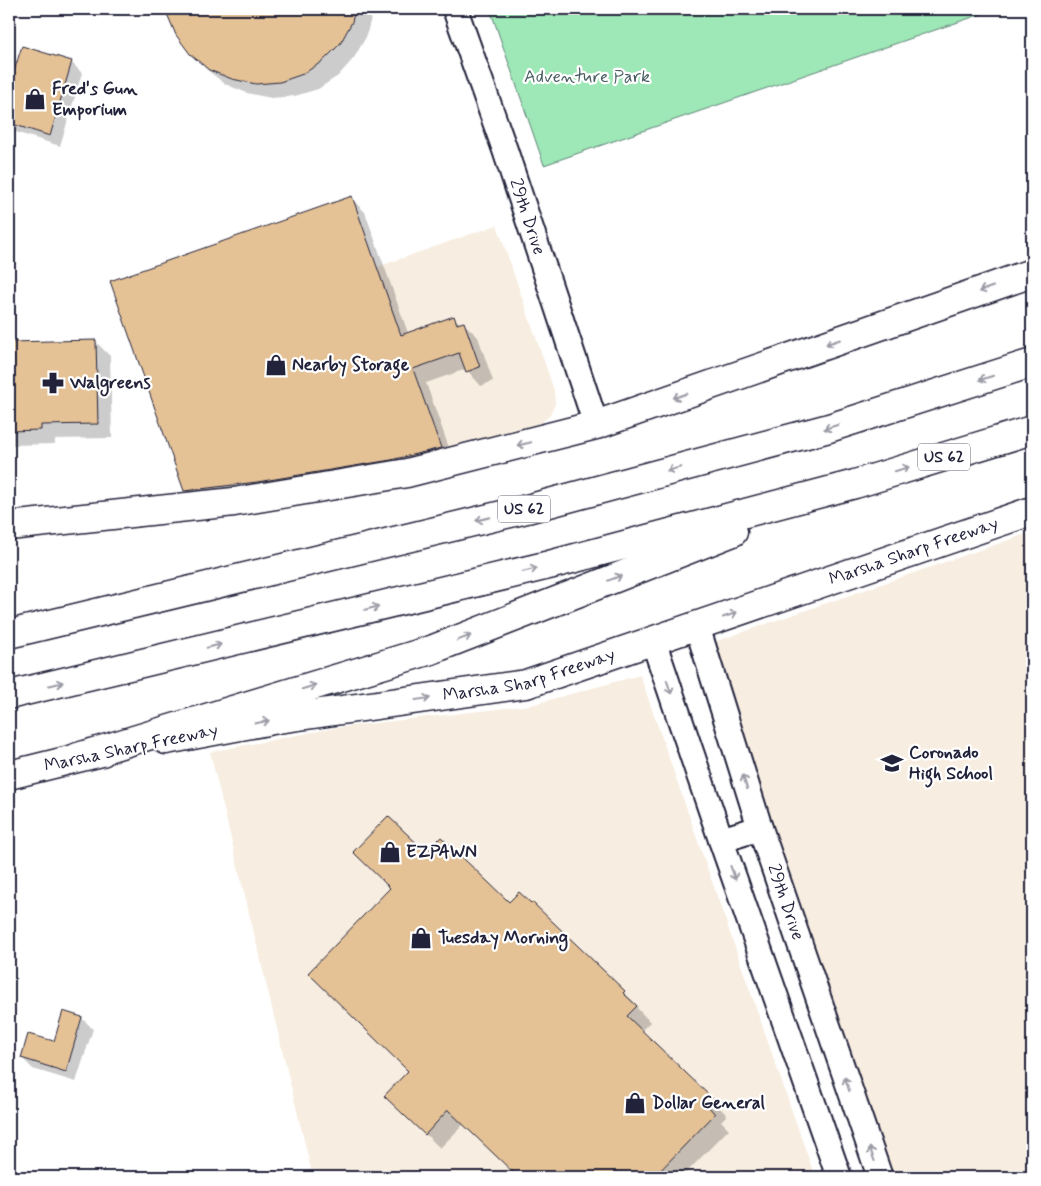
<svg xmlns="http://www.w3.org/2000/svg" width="1041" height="1186" font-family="Mynerve,sans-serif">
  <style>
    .built { fill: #f7ede0 }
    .green { fill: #9ee7b6; stroke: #608478 }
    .shadow { fill: #0003 }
    .building { fill: #e5c296; stroke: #22223b }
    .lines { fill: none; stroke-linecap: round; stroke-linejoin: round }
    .tertiary-casing { stroke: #22223b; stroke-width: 28 }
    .secondary-casing { stroke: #22223b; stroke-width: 31 }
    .motorway-casing { stroke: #22223b; stroke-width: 31 }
    .tertiary { stroke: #fff; stroke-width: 24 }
    .secondary { stroke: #fff; stroke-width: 28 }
    .motorway { stroke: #fff; stroke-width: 28 }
    .oneway { stroke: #9c9ca7 }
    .labels { text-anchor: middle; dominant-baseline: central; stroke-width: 4.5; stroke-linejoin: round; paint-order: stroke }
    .shield { fill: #fff; stroke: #646476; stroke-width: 1 }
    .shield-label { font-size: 16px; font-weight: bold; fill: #22223b }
    .park-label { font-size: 18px; fill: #475d60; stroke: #fff }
    .poi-label { font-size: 18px; font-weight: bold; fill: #22223b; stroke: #fff; text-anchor: start }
    .street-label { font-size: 18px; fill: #22223b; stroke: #fff }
  </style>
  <rect width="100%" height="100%" fill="#fff"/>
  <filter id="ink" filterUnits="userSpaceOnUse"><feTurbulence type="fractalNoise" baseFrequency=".02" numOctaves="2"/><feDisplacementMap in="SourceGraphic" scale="10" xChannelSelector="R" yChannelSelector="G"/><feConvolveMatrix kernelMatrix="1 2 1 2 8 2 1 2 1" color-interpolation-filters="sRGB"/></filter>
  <g filter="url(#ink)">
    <!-- built -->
    <g class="built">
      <path d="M497 225 554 390 555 404 549 416 541 423 442 450 377 267Z"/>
      <path d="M1032 532V1177H893L713 652 714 645 717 641Z"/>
      <path d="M640 675 815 1177H313L210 752 334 728 531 705Z"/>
    </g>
    <!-- green -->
    <path class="green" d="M490 9H996L544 165Z"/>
    <!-- shadow -->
    <g class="shadow">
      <path d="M167 9H372V14L366 37 354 58 338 76 318 89 295 96 271 98 247 93 225 84 206 69 191 53Z"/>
      <path d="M71 62 82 73 60 146 9 130V74L14 76Z"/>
      <path d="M351 198 365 212 408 333 454 318 461 324 463 323 478 337 493 381 481 386 466 369 426 383 454 462 200 504 185 490Z"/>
      <path d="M95 341 110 356 112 438 55 439V444L9 445V343Z"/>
      <path d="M426 853 509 904H532L638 1006 637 1008 650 1022 641 1031 727 1115 721 1121 729 1129 682 1177H520L464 1124 440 1148 400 1110 410 1071Z"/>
      <path d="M64 1013 82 1018 93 1029 76 1082 33 1069 22 1058 55 1043Z"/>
    </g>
    <!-- building -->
    <g class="building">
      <path d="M165 9H355L352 22 340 44 323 61 303 74 280 82 256 84 232 79 209 70 190 54 176 35Z"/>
      <path d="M22 46 72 61 50 136 9 123V73L13 74Z"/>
      <path d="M352 196 401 335 454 316 457 324 464 322 480 367 466 372 459 353 413 369 441 448 391 460 257 482 184 491 110 281Z"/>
      <path d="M96 340 98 424 41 425V430L9 431V342Z"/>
      <path d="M388 816 426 852 441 837 509 902 519 892 531 903 532 902 625 991 623 993 637 1006 627 1016 714 1100 708 1106 715 1114 654 1177H518L448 1110 425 1135 384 1096 408 1071 308 973 390 888 353 852Z"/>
      <path d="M63 1011 82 1017 66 1072 21 1058 28 1034 54 1041Z"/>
    </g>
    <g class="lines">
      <!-- tertiary casing -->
      <g class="tertiary-casing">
        <g id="tertiary">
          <path id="s1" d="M455 9 505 150 596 425"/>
          <path id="s2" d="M697 626 760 828 880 1177"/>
          <path d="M653 640 721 840 839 1177"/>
          <path d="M721 840 760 828"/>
        </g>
      </g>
      <!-- secondary casing -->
      <g class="secondary-casing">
        <g id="secondary">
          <path d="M9 526 234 502 407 473 596 425 1032 273"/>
          <path id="s3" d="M166 740 278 719 526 684 1032 511"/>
          <path d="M9 775 102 752"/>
        </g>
      </g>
      <!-- motorway casing -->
      <g class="motorway-casing">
        <g id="motorway">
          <path d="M9 634 527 509 829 428 1032 363"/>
          <path d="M9 695 549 565 855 484 1032 430"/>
          <path d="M78 757 431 650 733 532"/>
        </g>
      </g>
      <!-- tertiary -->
      <use href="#tertiary" class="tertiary"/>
      <!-- secondary -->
      <use href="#secondary" class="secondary"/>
      <!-- motorway -->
      <use href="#motorway" class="motorway"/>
    </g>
    <!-- one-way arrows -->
    <defs><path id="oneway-shaft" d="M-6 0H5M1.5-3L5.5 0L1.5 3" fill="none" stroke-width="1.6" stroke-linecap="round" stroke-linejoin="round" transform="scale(1.25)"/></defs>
    <g class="oneway">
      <use href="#oneway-shaft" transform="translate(986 289) rotate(161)"/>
      <use href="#oneway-shaft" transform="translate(833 342) rotate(161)"/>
      <use href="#oneway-shaft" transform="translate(986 378) rotate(162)"/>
      <use href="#oneway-shaft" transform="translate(680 396) rotate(161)"/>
      <use href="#oneway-shaft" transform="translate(831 427) rotate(163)"/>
      <use href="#oneway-shaft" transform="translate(524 444) rotate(166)"/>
      <use href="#oneway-shaft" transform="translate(674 469) rotate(165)"/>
      <use href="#oneway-shaft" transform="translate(902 469) rotate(-17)"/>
      <use href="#oneway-shaft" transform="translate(483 519) rotate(166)"/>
      <use href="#oneway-shaft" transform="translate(530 570) rotate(-14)"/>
      <use href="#oneway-shaft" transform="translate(615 578) rotate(-21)"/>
      <use href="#oneway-shaft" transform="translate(372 608) rotate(-14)"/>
      <use href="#oneway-shaft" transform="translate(730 615) rotate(-19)"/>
      <use href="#oneway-shaft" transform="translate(464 638) rotate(-21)"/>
      <use href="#oneway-shaft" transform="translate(214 646) rotate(-13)"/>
      <use href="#oneway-shaft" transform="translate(56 684) rotate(-13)"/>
      <use href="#oneway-shaft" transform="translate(309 687) rotate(-17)"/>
      <use href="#oneway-shaft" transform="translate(669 687) rotate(71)"/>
      <use href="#oneway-shaft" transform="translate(423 699) rotate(-8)"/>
      <use href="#oneway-shaft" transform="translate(262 722) rotate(-11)"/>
      <use href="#oneway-shaft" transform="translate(745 782) rotate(-107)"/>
      <use href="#oneway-shaft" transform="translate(733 873) rotate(70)"/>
      <use href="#oneway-shaft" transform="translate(847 1084) rotate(-108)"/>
      <use href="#oneway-shaft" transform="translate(872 1154) rotate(-110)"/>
    </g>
  </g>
  <!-- icons -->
  <defs>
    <g id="shop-bare" transform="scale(1.725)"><path d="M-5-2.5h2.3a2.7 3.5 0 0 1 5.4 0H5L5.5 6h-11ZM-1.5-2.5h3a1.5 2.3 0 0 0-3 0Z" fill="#22223b" stroke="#fff" stroke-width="2.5" paint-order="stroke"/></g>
    <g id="pharmacy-bare" transform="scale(1.725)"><path d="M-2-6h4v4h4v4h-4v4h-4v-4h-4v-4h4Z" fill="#22223b" stroke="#fff" stroke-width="2.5" paint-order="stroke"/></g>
    <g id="school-bare" transform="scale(1.725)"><path d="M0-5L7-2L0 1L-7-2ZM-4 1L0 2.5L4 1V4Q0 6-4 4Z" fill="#22223b" stroke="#fff" stroke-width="2.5" paint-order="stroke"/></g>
  </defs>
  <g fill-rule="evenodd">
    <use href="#shop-bare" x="35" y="99"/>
    <use href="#shop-bare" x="276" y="365"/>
    <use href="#pharmacy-bare" x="53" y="383"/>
    <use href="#school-bare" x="892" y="763"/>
    <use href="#shop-bare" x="390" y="852"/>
    <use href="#shop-bare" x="421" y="938"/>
    <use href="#shop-bare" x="635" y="1103"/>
  </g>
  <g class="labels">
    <!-- shield labels -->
    <g class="shield">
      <rect x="918" y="443.5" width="52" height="27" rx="4"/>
      <rect x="498" y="495.5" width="52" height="27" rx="4"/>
    </g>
    <g class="shield-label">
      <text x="944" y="457">US 62</text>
      <text x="524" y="509">US 62</text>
    </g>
    <!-- park labels -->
    <g class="park-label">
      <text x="587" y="77">Adventure Park</text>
    </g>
    <!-- poi labels -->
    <g class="poi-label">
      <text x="52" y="89">Fred's Gun<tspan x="52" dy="21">Emporium</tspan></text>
      <text x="292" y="365">Nearby Storage</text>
      <text x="70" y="383">Walgreens</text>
      <text x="909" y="753">Coronado<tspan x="909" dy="21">High School</tspan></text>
      <text x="406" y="852">EZPAWN</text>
      <text x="438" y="938">Tuesday Morning</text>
      <text x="652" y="1103">Dollar General</text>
    </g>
    <!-- street labels -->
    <g class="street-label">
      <text stroke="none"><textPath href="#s1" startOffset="220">29th Drive</textPath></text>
      <text stroke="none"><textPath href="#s3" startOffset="774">Marsha Sharp Freeway</textPath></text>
      <text stroke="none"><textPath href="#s3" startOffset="369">Marsha Sharp Freeway</textPath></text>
      <text transform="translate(131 748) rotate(-12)">Marsha Sharp Freeway</text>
      <text stroke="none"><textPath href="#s2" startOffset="290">29th Drive</textPath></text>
    </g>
  </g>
  <!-- margin -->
  <rect width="1041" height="1186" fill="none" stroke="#fff" stroke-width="30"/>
  <rect x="15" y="15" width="1011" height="1156" fill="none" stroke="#22223b" stroke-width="2" filter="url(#ink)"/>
</svg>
